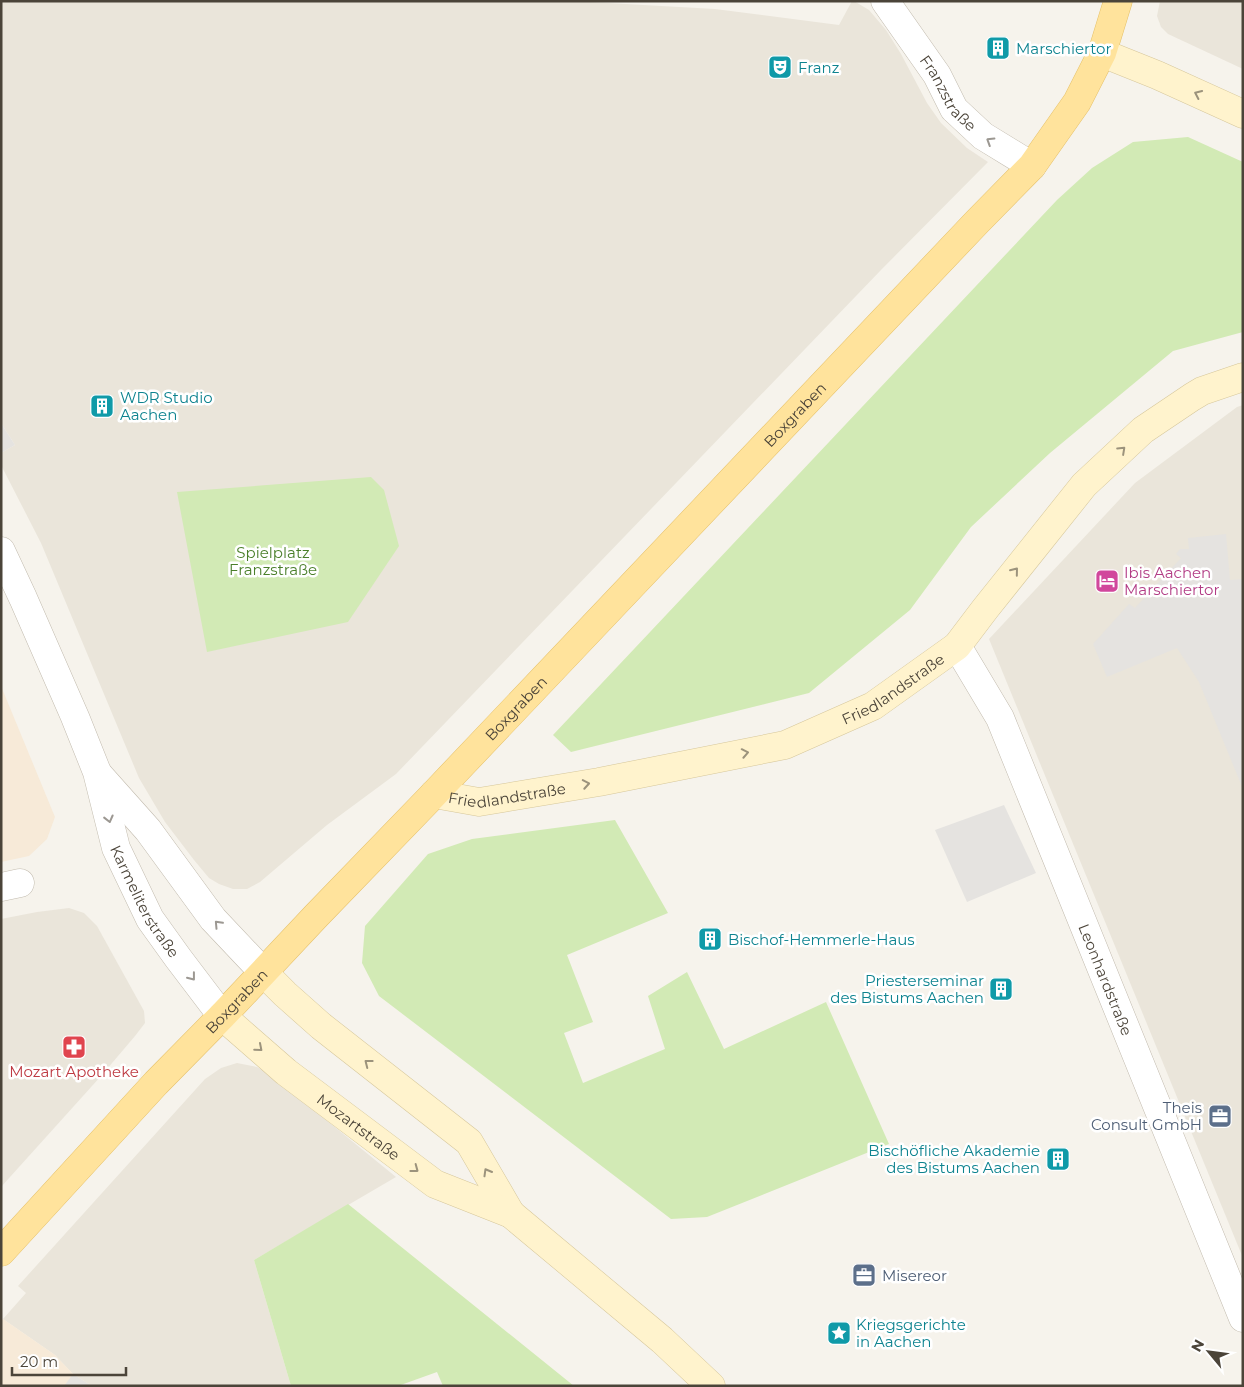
<svg xmlns="http://www.w3.org/2000/svg" width="1244" height="1387" font-family="Montserrat,sans-serif">
  <style>
    .residential { fill: #eae5da }
    .commercial { fill: #f7ead8 }
    .green { fill: #d2eab5 }
    .parking { fill: #e5e3e0 }
    .lines { fill: none; stroke-linecap: round; stroke-linejoin: round }
    .minor-casing { stroke: #c2bbae; stroke-width: 29 }
    .tertiary-casing { stroke: #c2bbae; stroke-width: 29 }
    .secondary-casing { stroke: #d6c79b; stroke-width: 29 }
    .primary-casing { stroke: #e6c16a; stroke-width: 29 }
    .minor { stroke: #fff; stroke-width: 28 }
    .tertiary { stroke: #fff; stroke-width: 28 }
    .secondary { stroke: #fff3cd; stroke-width: 28 }
    .primary { stroke: #ffe39c; stroke-width: 28 }
    .oneway { stroke: #9c937c }
    .oneway2 { stroke: #9c9892 }
    .labels { text-anchor: middle; dominant-baseline: central; stroke-width: 5; stroke-linejoin: round; paint-order: stroke }
    .culture-label { font-size: 15px; fill: #0d838f; stroke: #fff; text-anchor: start }
    .street-label { font-size: 15px; fill: #4b4439; stroke: #fff }
    .park-label { font-size: 15px; fill: #4a7f2a; stroke: #fff }
    .hotel-label { font-size: 15px; fill: #b23c85; stroke: #fff; text-anchor: start }
    .health-label { font-size: 15px; fill: #be3a42; stroke: #fff }
    .service-label { font-size: 15px; fill: #4e5e75; stroke: #fff; text-anchor: end }
  </style>
  <rect width="100%" height="100%" fill="#f6f3ec"/>
  <!-- residential -->
  <g class="residential">
    <path d="M1 1H572L715 9 839 25 852 1H854L869 10 886 30 901 54 927 103 941 123 967 148 988 162 881 270 396 774 327 825 260 882 247 889H233L219 884 209 878 194 860 165 822 139 778 41 543 1 465V453L15 445 1 423Z"/>
    <path d="M1160 1H1243V69L1168 34 1161 27 1157 16Z"/>
    <path d="M1243 405V1258L989 639 1135 483 1237 407Z"/>
    <path d="M69 908 84 913 97 926 144 1011 145 1023 135 1036 101 1076 1 1187V919L37 912Z"/>
    <path d="M237 1063 257 1067 271 1075 396 1177 254 1260 291 1386H92L73 1374 55 1355 3 1319 26 1293 18 1286 205 1079 221 1068Z"/>
  </g>
  <!-- commercial -->
  <g class="commercial">
    <path d="M1 686 55 817 47 839 29 856 1 862Z"/>
    <path d="M3 1319 55 1355 73 1374 92 1386H1V1321Z"/>
  </g>
  <!-- green -->
  <g class="green">
    <path d="M1188 137 1243 162V332L1173 351 1050 453 971 527 910 610 809 693 571 752 553 735 1057 200 1092 168 1133 142Z"/>
    <path d="M371 477 384 490 399 546 348 622 207 652 177 492Z"/>
    <path d="M615 820 668 913 567 955 593 1022 564 1033 583 1083 665 1049 648 996 687 972 724 1049 826 1002 889 1144 707 1217 671 1219 379 996 362 963 365 926 428 854 472 839Z"/>
    <path d="M348 1204 574 1386H443L437 1372 398 1386H291L254 1260Z"/>
  </g>
  <!-- parking -->
  <g class="parking">
    <path d="M1 423 15 445 1 453Z"/>
    <path d="M1226 534 1230 580 1243 579V789L1199 682 1177 648 1107 677 1093 644 1129 604 1135 608 1181 558 1176 554 1180 549H1189L1188 538Z"/>
    <path d="M1004 805 1036 873 967 902 935 830Z"/>
    <path d="M73 1374 92 1386H64Z"/>
  </g>
  <g class="lines">
    <!-- minor casing -->
    <g class="minor-casing">
      <g id="minor">
        <path id="s1" d="M885 1 937 75 954 109 983 136 1032 166"/>
        <path id="s2" d="M957 646 1000 718 1243 1318"/>
        <path d="M1 887 20 883"/>
      </g>
    </g>
    <!-- tertiary casing -->
    <g class="tertiary-casing">
      <g id="tertiary">
        <path id="s3" d="M1 551 23 598 75 717 97 772 116 848 150 919 178 958 222 1016"/>
        <path d="M99 775 148 830 213 919 264 973"/>
      </g>
    </g>
    <!-- secondary casing -->
    <g class="secondary-casing">
      <g id="secondary">
        <path d="M1102 53 1157 75 1243 114"/>
        <path id="s4" d="M434 794 479 802 599 782 785 745 873 706 957 646 985 609 1084 485 1143 430 1192 397 1202 391 1243 377"/>
        <path d="M264 973 285 994 321 1026 469 1142 511 1214"/>
        <path id="s5" d="M222 1016 286 1072 435 1184 511 1214 662 1340 711 1386"/>
      </g>
    </g>
    <!-- primary casing -->
    <g class="primary-casing">
      <g id="primary">
        <path id="s6" d="M1 1252 156 1083 222 1016 316 916 434 794 977 222 1032 166 1077 102 1102 53 1118 1"/>
      </g>
    </g>
    <!-- minor -->
    <use href="#minor" class="minor"/>
    <!-- tertiary -->
    <use href="#tertiary" class="tertiary"/>
    <!-- secondary -->
    <use href="#secondary" class="secondary"/>
    <!-- primary -->
    <use href="#primary" class="primary"/>
  </g>
  <!-- one-way arrows -->
  <defs><path id="oneway-chevron" d="M-2-3.5L2.5 0L-2 3.5" fill="none" stroke-width="1.6" stroke-linecap="round" stroke-linejoin="round" transform="scale(1.25)"/></defs>
  <g class="oneway">
    <use href="#oneway-chevron" transform="translate(1198 94) rotate(-155)"/>
    <use href="#oneway-chevron" transform="translate(1122 450) rotate(-43)"/>
    <use href="#oneway-chevron" transform="translate(1015 571) rotate(-51)"/>
    <use href="#oneway-chevron" transform="translate(745 753) rotate(-11)"/>
    <use href="#oneway-chevron" transform="translate(586 784) rotate(-10)"/>
    <use href="#oneway-chevron" transform="translate(259 1048) rotate(41)"/>
    <use href="#oneway-chevron" transform="translate(368 1063) rotate(-142)"/>
    <use href="#oneway-chevron" transform="translate(415 1169) rotate(37)"/>
    <use href="#oneway-chevron" transform="translate(487 1172) rotate(-120)"/>
  </g>
  <g class="oneway2">
    <use href="#oneway-chevron" transform="translate(990 141) rotate(-148)"/>
    <use href="#oneway-chevron" transform="translate(109 819) rotate(76)"/>
    <use href="#oneway-chevron" transform="translate(218 924) rotate(-133)"/>
    <use href="#oneway-chevron" transform="translate(192 977) rotate(52)"/>
  </g>
  <!-- icons -->
  <defs>
    <g id="building-square" transform="scale(1.25)"><rect x="-9" y="-9" width="18" height="18" rx="4" fill="#0f9aa8" stroke="#fff"/><path d="M-4-6H4V6H1V3H-1V6H-4ZM-2.5-4.3h1.7v1.8h-1.7ZM.8-4.3h1.7v1.8H.8ZM-2.5-1h1.7V.8h-1.7ZM.8-1h1.7V.8H.8Z" fill="#fff"/></g>
    <g id="theatre-square" transform="scale(1.25)"><rect x="-9" y="-9" width="18" height="18" rx="4" fill="#0f9aa8" stroke="#fff"/><path d="M-5-5.5Q0-4 5-5.5V0Q5 5 0 6Q-5 5-5 0ZM-3.3-2.5H-1v1.5H-3.3ZM1-2.5H3.3v1.5H1ZM-2.8 1Q0 5.5 2.8 1Z" fill="#fff"/></g>
    <g id="hotel-square" transform="scale(1.25)"><rect x="-9" y="-9" width="18" height="18" rx="4" fill="#d1479c" stroke="#fff"/><path d="M-6-4.5h1.5V1H6V5H4.5V3h-9V5H-6ZM-4 0a1.8 1.8 0 1 1 3.6 0ZM.5 0V-2.5h3Q6-2.5 6 0Z" fill="#fff"/></g>
    <g id="pharmacy-square" transform="scale(1.25)"><rect x="-9" y="-9" width="18" height="18" rx="4" fill="#e0444e" stroke="#fff"/><path d="M-2-6h4v4h4v4h-4v4h-4v-4h-4v-4h4Z" fill="#fff"/></g>
    <g id="office-square" transform="scale(1.25)"><rect x="-9" y="-9" width="18" height="18" rx="4" fill="#5c6f8a" stroke="#fff"/><path d="M-6-3h4V-5.5h4V-3h4V5H-6ZM-1-4.5V-3h2v-1.5ZM-6 0V1H6V0Z" fill="#fff"/></g>
    <g id="sight-square" transform="scale(1.25)"><rect x="-9" y="-9" width="18" height="18" rx="4" fill="#0f9aa8" stroke="#fff"/><path d="M0-6L1.8-2.2L6-1.7L2.9 1.2L3.7 5.4L0 3.3L-3.7 5.4L-2.9 1.2L-6-1.7L-1.8-2.2Z" fill="#fff"/></g>
  </defs>
  <g fill-rule="evenodd">
    <use href="#building-square" x="998" y="48"/>
    <use href="#theatre-square" x="780" y="67"/>
    <use href="#building-square" x="102" y="406"/>
    <use href="#hotel-square" x="1107" y="581"/>
    <use href="#building-square" x="710" y="939"/>
    <use href="#building-square" x="1001" y="989"/>
    <use href="#pharmacy-square" x="74" y="1047"/>
    <use href="#office-square" x="1220" y="1116"/>
    <use href="#building-square" x="1058" y="1159"/>
    <use href="#office-square" x="864" y="1275"/>
    <use href="#sight-square" x="839" y="1333"/>
  </g>
  <g class="labels">
    <!-- culture labels -->
    <g class="culture-label">
      <text x="1016" y="48">Marschiertor</text>
      <text x="798" y="67">Franz</text>
      <text x="120" y="397">WDR Studio<tspan x="120" dy="17">Aachen</tspan></text>
      <text x="728" y="939">Bischof-Hemmerle-Haus</text>
      <text x="984" y="980" text-anchor="end">Priesterseminar<tspan x="984" dy="17">des Bistums Aachen</tspan></text>
      <text x="1040" y="1150" text-anchor="end">Bischöfliche Akademie<tspan x="1040" dy="17">des Bistums Aachen</tspan></text>
      <text x="856" y="1324">Kriegsgerichte<tspan x="856" dy="17">in Aachen</tspan></text>
    </g>
    <!-- street labels -->
    <g class="street-label">
      <text stroke="none"><textPath href="#s1" startOffset="112">Franzstraße</textPath></text>
      <text stroke="none"><textPath href="#s6" startOffset="1154">Boxgraben</textPath></text>
      <text stroke="none"><textPath href="#s4" startOffset="479">Friedlandstraße</textPath></text>
      <text stroke="none"><textPath href="#s6" startOffset="749">Boxgraben</textPath></text>
      <text stroke="none"><textPath href="#s4" startOffset="74">Friedlandstraße</textPath></text>
      <text stroke="none"><textPath href="#s3" startOffset="380">Karmeliterstraße</textPath></text>
      <text stroke="none"><textPath href="#s2" startOffset="366">Leonhardstraße</textPath></text>
      <text stroke="none"><textPath href="#s6" startOffset="344">Boxgraben</textPath></text>
      <text stroke="none"><textPath href="#s5" startOffset="176">Mozartstraße</textPath></text>
    </g>
    <!-- park labels -->
    <g class="park-label">
      <text x="273" y="552">Spielplatz<tspan x="273" dy="17">Franzstraße</tspan></text>
    </g>
    <!-- hotel labels -->
    <g class="hotel-label">
      <text x="1124" y="572">Ibis Aachen<tspan x="1124" dy="17">Marschiertor</tspan></text>
    </g>
    <!-- health labels -->
    <g class="health-label">
      <text x="74" y="1071">Mozart Apotheke</text>
    </g>
    <!-- service labels -->
    <g class="service-label">
      <text x="1202" y="1107">Theis<tspan x="1202" dy="17">Consult GmbH</tspan></text>
      <text x="882" y="1275" text-anchor="start">Misereor</text>
    </g>
  </g>
  <!-- border -->
  <rect width="1244" height="1387" fill="none" stroke="#4b4439" stroke-width="5"/>
  <!-- north arrow -->
  <g transform="translate(1209 1352) rotate(299)" stroke="#ffffff" stroke-width="4" paint-order="stroke">
  <path d="M0-4L9 19L0 12L-9 19Z" fill="#4b4439"/>
  <text y="-8" font-size="14" font-weight="bold" text-anchor="middle" fill="#4b4439">N</text>
  </g>
  <!-- scale -->
  <path d="M12 1367v8h114v-8" fill="none" stroke="#4b4439" stroke-width="2.5"/>
  <text x="20" y="1367" font-size="15" fill="#4b4439" stroke="#ffffff" stroke-width="4" paint-order="stroke">20 m</text>
</svg>
